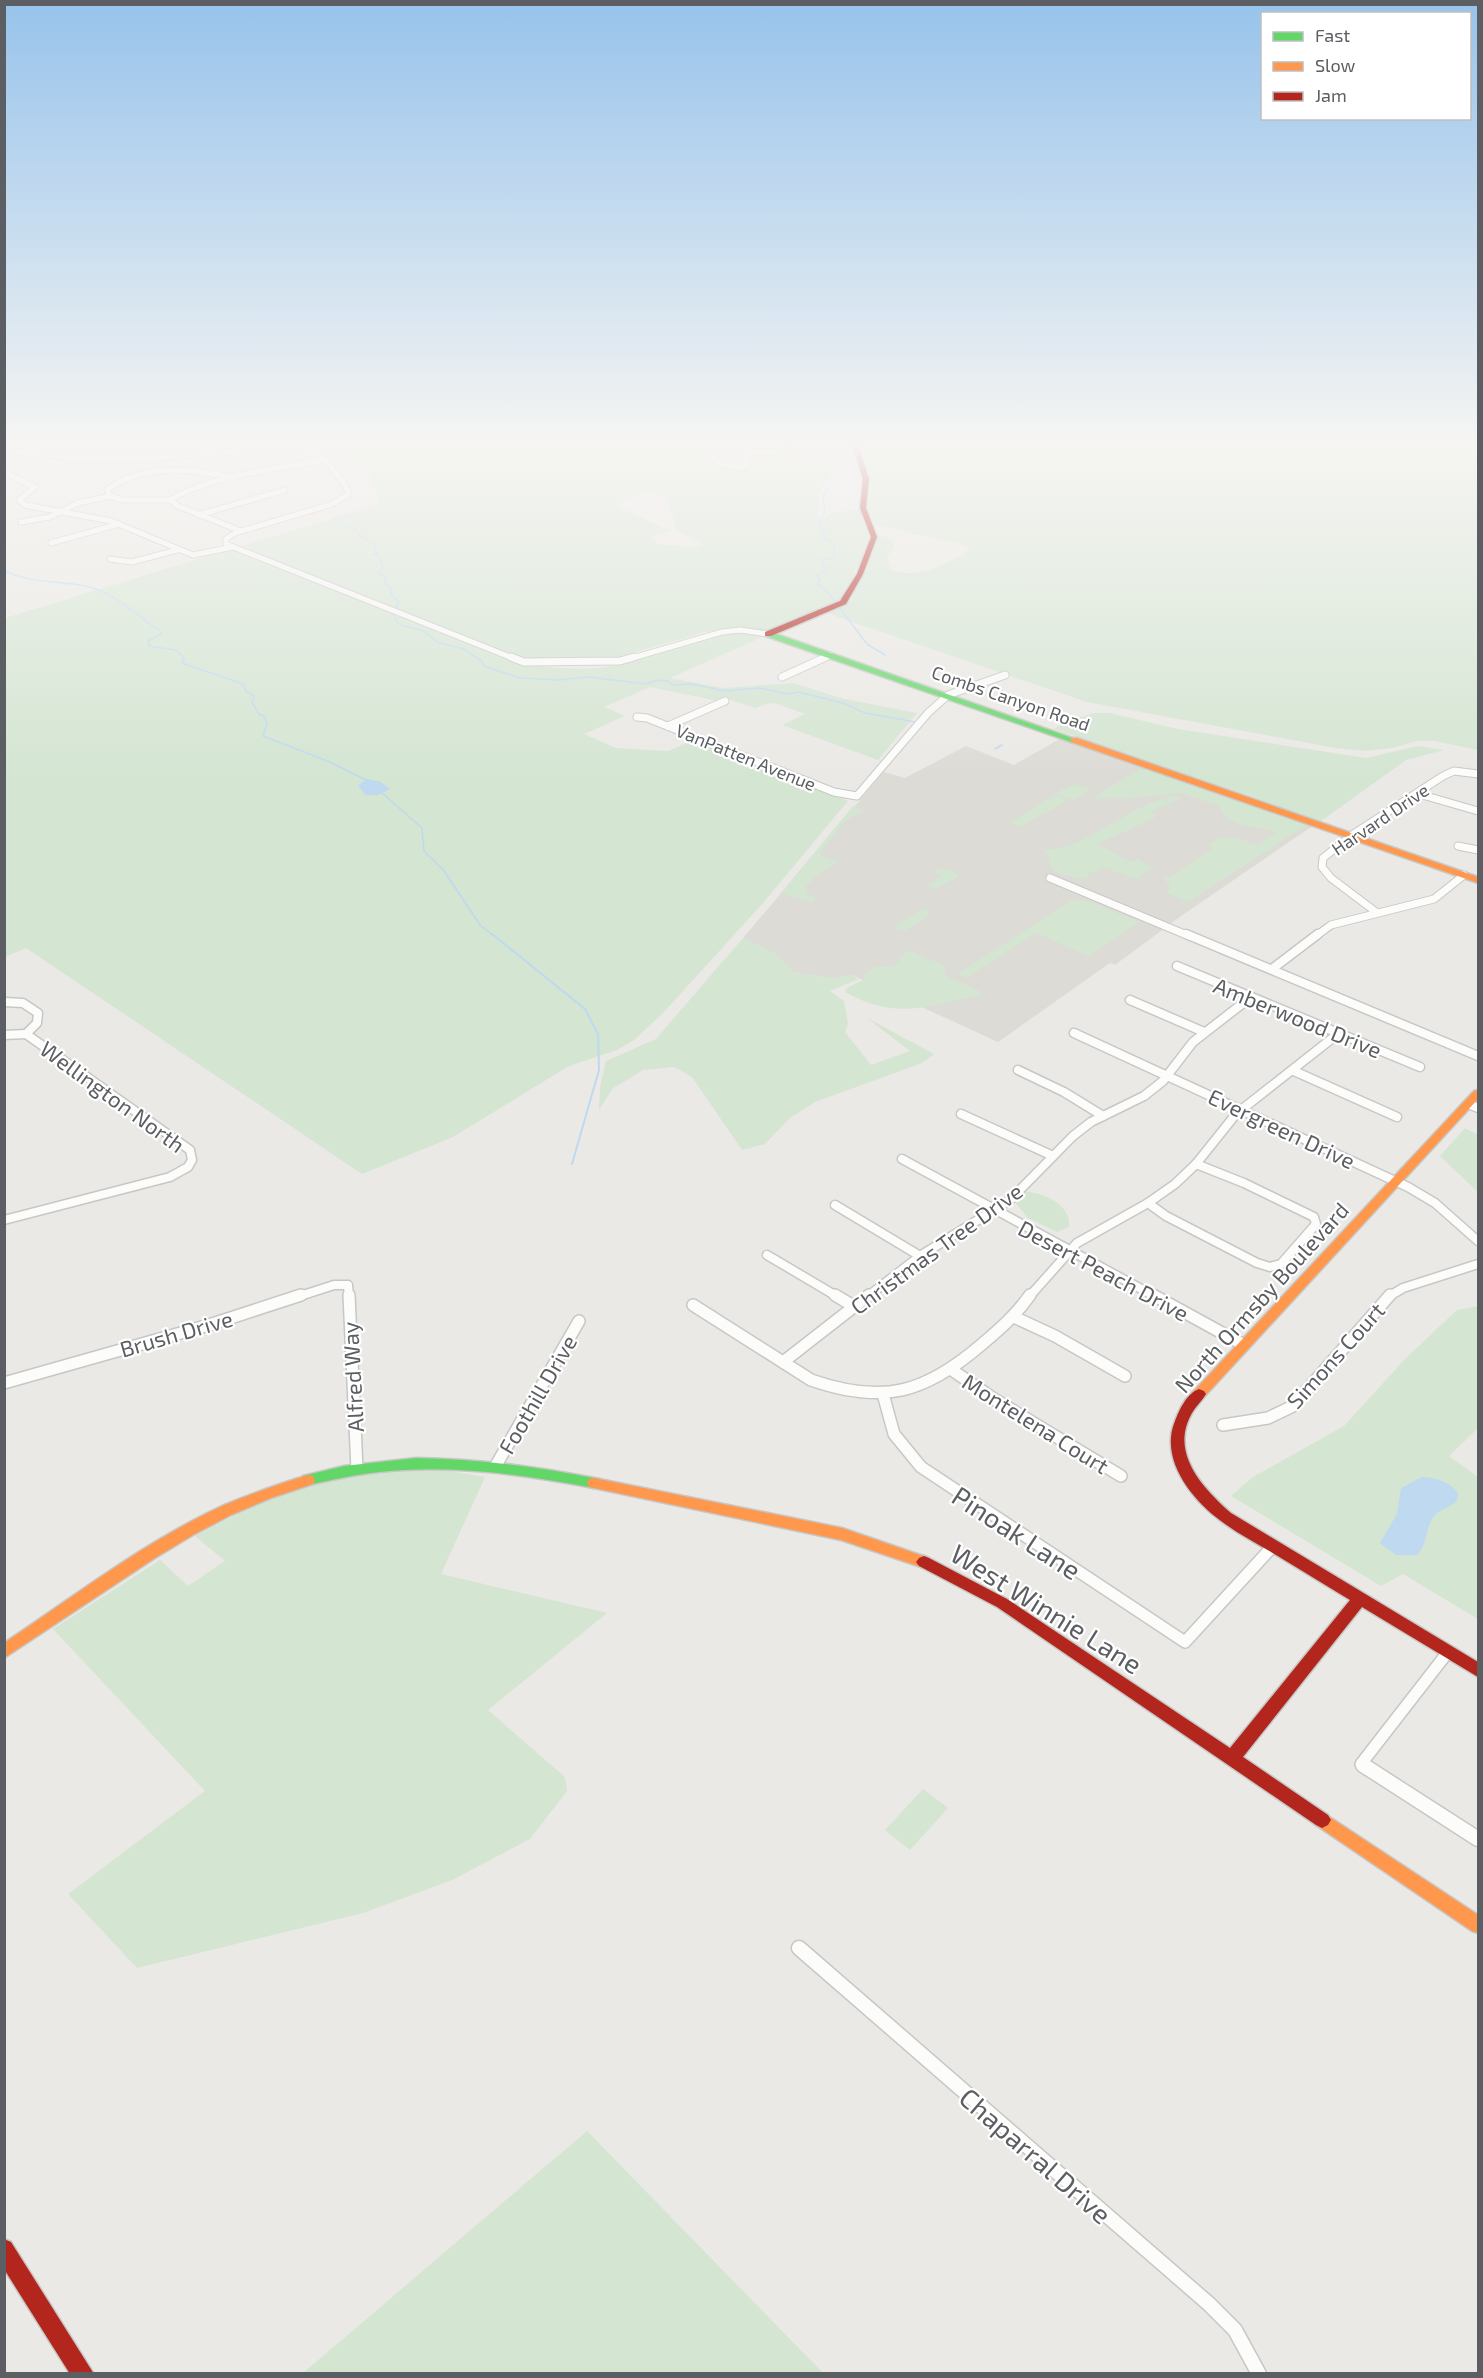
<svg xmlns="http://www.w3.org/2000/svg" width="1483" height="2378" font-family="'Exo 2',sans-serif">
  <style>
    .education { fill: #dddbd5 }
    .green { fill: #d4e5d2; fill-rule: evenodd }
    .water { fill: #bed9f0 }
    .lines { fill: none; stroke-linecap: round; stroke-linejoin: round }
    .stream-far1 { stroke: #bed9f0; stroke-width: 1.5 }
    .stream { stroke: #bed9f0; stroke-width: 2 }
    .street-far4-casing { stroke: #c7c7c6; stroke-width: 7 }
    .street-far3-casing { stroke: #c7c7c6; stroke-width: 9 }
    .street-far2-casing { stroke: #c7c7c6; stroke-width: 11 }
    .street-far1-casing { stroke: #c7c7c6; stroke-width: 14 }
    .street-casing { stroke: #c7c7c6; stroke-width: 17 }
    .fast-casing { stroke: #c7c7c6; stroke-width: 3 }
    .slow-casing { stroke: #c7c7c6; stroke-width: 3 }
    .jam-casing { stroke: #c7c7c6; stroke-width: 3 }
    .street-far4 { stroke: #fcfcfb; stroke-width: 5 }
    .street-far3 { stroke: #fcfcfb; stroke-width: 7 }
    .street-far2 { stroke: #fcfcfb; stroke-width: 8 }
    .street-far1 { stroke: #fcfcfb; stroke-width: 11 }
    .street { stroke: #fcfcfb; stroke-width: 14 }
    .fast { fill: #63d668; fill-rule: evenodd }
    .slow { fill: #ff974d; fill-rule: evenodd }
    .jam { fill: #b3261e; fill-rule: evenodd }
    .labels { text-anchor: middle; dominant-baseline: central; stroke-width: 4.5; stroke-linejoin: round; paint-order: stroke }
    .far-street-label { font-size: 18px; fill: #5b5e62; stroke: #fff }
    .street-label { font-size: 22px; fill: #5b5e62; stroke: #fff }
    .near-street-label { font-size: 27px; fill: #5b5e62; stroke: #fff }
  </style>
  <rect width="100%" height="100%" fill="#eae9e5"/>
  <!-- education -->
  <path class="education" d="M1063 737 1314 825 1181 916 1115 965 1110 963 998 1042 852 975 833 978 794 973 743 938 884 772 905 778 966 746 1014 765Z"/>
  <!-- green -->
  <g class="green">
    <path d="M99 445H169L152 456 86 454Z"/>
    <path d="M316 445H690L696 450H706L700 445H746L747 451 789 452 802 460 837 454 838 461 831 467 832 475C814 491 820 501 817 521L831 513 859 509 871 537 850 583 838 601 765 631 742 628 705 632 618 657 542 661 518 658 239 547 379 504 368 468 346 452 326 454 313 449ZM648 491 667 498 677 530 703 545 694 547 657 544 649 536 670 531 615 505Z"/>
    <path d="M860 445H1478V750L1434 741H1416L1392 748 1365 751 1336 748 1087 702 826 613 846 606 852 600 876 533 893 540 894 546 887 558 890 569C915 581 947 564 969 550L965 545 875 525 868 507 871 490Z"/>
    <path d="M231 549 511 661C544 667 578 672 611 666 655 659 695 632 739 632 748 632 758 634 767 635L670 678 723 688 794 683 840 698 917 713 878 760 782 725 805 714 778 704 769 703 755 708 725 698 718 701 650 687 604 707 625 716 584 734 616 748 668 751 694 740 848 801 763 903 663 1013 634 1040 617 1050 569 1066 453 1137 362 1174 26 948 5 957V618Z"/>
    <path d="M1094 713H1110L1178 729 1366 758 1418 746 1444 750 1406 760 1321 821 1054 729 1068 721Z"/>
    <path d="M1149 769 1308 824 1188 902 1167 893 1170 887 1163 877H1171L1212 849 1209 844 1219 837 1238 838 1257 845 1276 832C1255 824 1229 830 1219 806L1182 793 1130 798H1092L1138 770Z"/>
    <path d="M1074 784 1092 789 1073 800 1055 794Z"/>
    <path d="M1055 795 1068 800 1019 828 1009 823Z"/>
    <path d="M1175 796 1180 799 1152 811 1155 818 1097 844 1131 862 1137 859 1153 867 1137 879 1102 867 1095 873 1091 872 1085 880 1054 872V868L1050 866 1049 856 1043 849C1080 855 1132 801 1175 796Z"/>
    <path d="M853 806 864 811 846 820 819 854 836 862 844 859 821 872 806 886 807 892 817 900 812 903 781 893Z"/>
    <path d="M936 868 950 870 960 876 935 889 927 886 941 875 935 872Z"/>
    <path d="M1074 899 1091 902 1139 922 1088 956 1036 933 966 978 957 974Z"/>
    <path d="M925 908 928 909V917L904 931 897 929 896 925Z"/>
    <path d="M743 938 775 953 794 973 833 978 852 975 858 979 830 991 844 1001 848 1023 845 1032 871 1065 910 1051 867 1018 934 1054 922 1063 815 1102 790 1118 765 1144 742 1150 692 1077 674 1067 643 1070 612 1089 599 1110 600 1087 606 1061 656 1039Z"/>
    <path d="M908 950 947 967 944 971 946 976 982 992 981 995C927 1006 897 1021 845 992L847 988 865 979 864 975 876 966 893 967Z"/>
    <path d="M1465 1128 1478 1135V1192L1440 1156Z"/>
    <path d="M1023 1191C1043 1193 1071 1203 1069 1227L1057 1232 1028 1218 1014 1201Z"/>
    <path d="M1478 1306V1428L1449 1456 1478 1477V1619L1403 1574 1381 1586 1231 1496 1253 1477 1344 1426 1405 1359 1457 1310Z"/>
    <path d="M438 1469 485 1477 441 1574 607 1613 488 1710 565 1777 567 1791 530 1839 452 1880 363 1913 137 1968 68 1894 205 1791 53 1629 160 1560 188 1586 225 1561 195 1536C235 1515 275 1494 319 1483 358 1474 398 1471 438 1469Z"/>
    <path d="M923 1789 948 1808 910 1850 885 1830Z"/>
    <path d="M587 2131 823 2373H303Z"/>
  </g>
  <!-- water -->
  <g class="water">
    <path d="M368 779 381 782 390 789 378 795H365L358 785Z"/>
    <path d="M1422 1477C1438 1478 1448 1481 1458 1493L1457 1501C1451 1507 1441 1509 1436 1514 1425 1525 1428 1542 1418 1555H1396L1380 1543 1397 1514 1401 1488Z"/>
  </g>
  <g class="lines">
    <!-- stream-far1 -->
    <g class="stream-far1">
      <path d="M836 445 844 461 839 466 840 473 823 495 825 513 818 520 823 525 819 527 825 535 820 536 834 544V557L822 560 825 570 816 576 820 579 818 585 825 589 836 603"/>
      <path d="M332 518 356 529 360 536 373 543 377 553 373 554 379 556 383 568 378 573 385 577V583L392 590 391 595 399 602 395 610"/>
      <path d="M4 570C29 584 57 580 85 586 112 591 138 616 160 631L161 634 148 641 149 646 176 650 184 658 182 663 243 684 246 691 254 696 252 702 259 714 264 716 267 724 263 736 330 762 368 781"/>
      <path d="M839 607 867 644 885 655"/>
      <path d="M393 614 398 624 424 631 437 642 463 649 481 660 484 666 519 678 559 680 589 677 646 684 658 680 668 681 672 685 692 684 725 691 760 688 788 694 798 692 843 703 865 713 915 722"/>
      <path d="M995 749 1002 745"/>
      <path d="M381 792 422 828 424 851 444 871 480 925 494 936"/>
    </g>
    <!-- stream -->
    <path class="stream" d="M492 934 585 1009 598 1034 599 1070 572 1164"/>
    <!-- street-far4 casing -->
    <g class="street-far4-casing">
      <g id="street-far4">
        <path d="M697 445C712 456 724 470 744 467L749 452 800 450 813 445"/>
        <path d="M4 450C68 460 132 459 196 455 235 453 277 440 315 453 324 456 346 484 349 494L332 504 235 533 226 539V544L515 659"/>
        <path d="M4 472 35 487 19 500 25 505 111 521 193 555 233 547"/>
        <path d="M170 500H124L110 496 107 490C140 464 194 468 233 478"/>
        <path d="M198 515 285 490"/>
        <path d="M21 522 50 517 78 503 110 496"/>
        <path d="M241 531 178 506 170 500C209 476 280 468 325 460"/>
        <path d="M51 543 119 524"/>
        <path d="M110 559 132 562 177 550"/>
        <path d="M629 659 722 632 741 630 768 634"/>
        <path d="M822 659 830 655"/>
      </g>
    </g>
    <!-- street-far3 casing -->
    <g class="street-far3-casing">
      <g id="street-far3">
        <path d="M511 657 524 662 620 661 634 657"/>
        <path d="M782 677 826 657"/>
        <path d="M637 717 647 718 834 792 857 796 928 713 948 695 1005 675"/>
        <path d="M668 726 725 701"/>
        <path d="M1419 794 1478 811"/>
        <path d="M1458 846 1478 850"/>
        <path d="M1050 878 1189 936"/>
        <path d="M1376 912 1331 878 1322 867 1323 858 1352 835 1443 776 1454 771 1478 774"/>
        <path d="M1316 936 1331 925 1434 899 1464 875"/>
      </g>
    </g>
    <!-- street-far2 casing -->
    <g class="street-far2-casing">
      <g id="street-far2">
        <path d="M1186 934 1478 1056"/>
        <path d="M1177 966 1420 1067"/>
        <path d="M1272 969 1318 934"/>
        <path d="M1130 1000 1204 1032"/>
        <path d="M4 1002 23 1003 38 1013 37 1023 26 1034"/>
        <path d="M1074 1033 1408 1187 1435 1203 1478 1241"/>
        <path d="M4 1035 26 1034"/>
        <path d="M1018 1070 1064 1092 1103 1116"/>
        <path d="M1294 1071 1397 1117"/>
        <path d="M1468 1104 1478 1108"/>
        <path d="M961 1114 1053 1156"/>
        <path d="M902 1159 1156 1297"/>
        <path d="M1148 1203 1166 1216 1257 1263 1270 1267 1281 1264 1316 1224 1314 1217 1244 1183 1196 1164"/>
        <path d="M835 1205 920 1256"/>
        <path d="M4 1220 170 1177 188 1167 192 1160 190 1150 26 1034"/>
        <path d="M767 1255 838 1297"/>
        <path d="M297 1297 334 1285H348L349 1297"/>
        <path d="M867 1297 920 1256 1010 1200 1073 1136 1091 1122 1144 1096 1163 1081 1193 1042 1251 997"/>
        <path d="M1029 1297 1077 1243 1148 1203 1175 1184 1196 1164 1236 1114 1339 1033"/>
        <path d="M1388 1297 1403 1288 1478 1264"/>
      </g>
    </g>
    <!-- street-far1 casing -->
    <g class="street-far1-casing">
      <g id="street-far1">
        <path d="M349 1295 357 1469"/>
        <path d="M835 1295 855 1307"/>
        <path d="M1153 1295 1244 1345"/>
        <path d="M693 1305 811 1380C883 1405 925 1393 981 1345 1000 1329 1016 1315 1030 1295"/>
        <path d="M1014 1317 1055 1336 1125 1376"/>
        <path d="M783 1362 869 1295"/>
        <path d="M952 1370 994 1399 1121 1476"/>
        <path d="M4 1383 209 1325 301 1295"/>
        <path d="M883 1394 894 1434 921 1467 1185 1642 1273 1546"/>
        <path d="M1223 1425 1268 1418 1293 1406 1390 1295"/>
        <path d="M495 1467 579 1321"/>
        <path d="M1366 1767 1361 1764 1448 1652"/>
      </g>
    </g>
    <!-- street casing -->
    <g class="street-casing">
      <g id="street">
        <path d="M1363 1765 1478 1839"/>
        <path d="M799 1948 1209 2304 1235 2330 1259 2374"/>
      </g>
    </g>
    <!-- fast casing -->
    <g class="fast-casing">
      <g id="fast">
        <path d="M765 632H771L1078 740 1071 742 765 636Z"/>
        <path d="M416 1458C476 1459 535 1466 594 1478L599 1479 601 1483 599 1487 594 1488C524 1475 452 1464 380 1472 356 1474 332 1480 308 1485L303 1484 301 1480 303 1476 344 1466Z"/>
      </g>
    </g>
    <!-- slow casing -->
    <g class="slow-casing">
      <g id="slow">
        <path d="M1071 738H1077L1478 877V883L1071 742Z"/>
        <path d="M1478 1090V1099L1204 1397H1194L1192 1394 1194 1391 1474 1091Z"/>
        <path d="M308 1475 313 1476 315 1480 313 1484 271 1498 231 1515 193 1535 155 1558 4 1658V1643C75 1596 144 1542 222 1506 250 1494 279 1484 308 1475Z"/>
        <path d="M594 1478 842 1528 929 1558 932 1562 929 1566 924 1568 841 1540 589 1487 587 1483 589 1479Z"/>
        <path d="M1322 1812 1478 1915V1933L1472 1931 1316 1825 1313 1820 1316 1815Z"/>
      </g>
    </g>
    <!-- jam casing -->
    <g class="jam-casing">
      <g id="jam">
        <path d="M852 445H858L869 479 866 508 877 537 863 574 846 604 771 636H765V632L840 601 857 574 871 537 860 508 863 479Z"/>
        <path d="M1199 1389 1204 1391 1206 1394C1202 1401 1196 1406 1192 1413 1169 1453 1203 1488 1231 1513L1478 1662V1677L1362 1607 1243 1757 1328 1815 1331 1820 1328 1825 1322 1828 1316 1825 997 1607 919 1566 916 1562 919 1558 924 1556 929 1558 1007 1599 1230 1748 1350 1600C1325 1585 1301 1570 1276 1555 1258 1544 1238 1534 1221 1521 1192 1500 1159 1459 1175 1421 1179 1410 1187 1393 1199 1389Z"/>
        <path d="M4 2239 11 2242 94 2374H70L4 2269Z"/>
      </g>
    </g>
    <!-- street-far4 -->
    <use href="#street-far4" class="street-far4"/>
    <!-- street-far3 -->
    <use href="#street-far3" class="street-far3"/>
    <!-- street-far2 -->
    <use href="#street-far2" class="street-far2"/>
    <!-- street-far1 -->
    <use href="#street-far1" class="street-far1"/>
    <!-- street -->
    <use href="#street" class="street"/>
    <!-- fast -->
    <use href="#fast" class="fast"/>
    <!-- slow -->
    <use href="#slow" class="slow"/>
    <!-- jam -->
    <use href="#jam" class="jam"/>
  </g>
  <!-- sky -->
  <linearGradient id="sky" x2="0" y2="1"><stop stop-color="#97c3eb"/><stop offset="0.57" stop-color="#f6f5f3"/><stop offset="1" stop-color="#f6f5f3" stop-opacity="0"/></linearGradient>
  <rect width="1483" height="778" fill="url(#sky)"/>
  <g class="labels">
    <!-- far-street labels -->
    <g class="far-street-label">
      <text transform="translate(1011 698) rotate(19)">Combs Canyon Road</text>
      <text transform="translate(746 757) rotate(22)">VanPatten Avenue</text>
      <text transform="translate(1380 819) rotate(-34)">Harvard Drive</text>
    </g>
    <!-- street labels -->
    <g class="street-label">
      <text transform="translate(1298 1017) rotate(22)">Amberwood Drive</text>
      <text transform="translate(113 1096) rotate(36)">Wellington North</text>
      <text transform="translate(1282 1128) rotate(25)">Evergreen Drive</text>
      <text transform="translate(936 1248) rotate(-36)">Christmas Tree Drive</text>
      <text transform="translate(1104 1270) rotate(28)">Desert Peach Drive</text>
      <text transform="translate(1261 1297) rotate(-48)">North Ormsby Boulevard</text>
      <text transform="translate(176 1333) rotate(-16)">Brush Drive</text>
      <text transform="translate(1335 1355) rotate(-48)">Simons Court</text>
      <text transform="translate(352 1377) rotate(-93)">Alfred Way</text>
      <text transform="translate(537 1394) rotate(-60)">Foothill Drive</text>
      <text transform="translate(1036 1423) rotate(32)">Montelena Court</text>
    </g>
    <!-- near-street labels -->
    <g class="near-street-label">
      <text transform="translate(1017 1532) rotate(33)">Pinoak Lane</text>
      <text transform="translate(1047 1608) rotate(32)">West Winnie Lane</text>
      <text transform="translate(1036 2155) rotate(41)">Chaparral Drive</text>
    </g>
  </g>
  <!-- border -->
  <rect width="1483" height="2378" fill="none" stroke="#5b5e62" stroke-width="12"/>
  <!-- legend -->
  <rect x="1261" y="12" width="210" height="108" fill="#ffffff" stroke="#bdbfc0" stroke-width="1.5"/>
  <rect x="1273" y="32" width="30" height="9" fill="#63d668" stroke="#bdbfc0" stroke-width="1.5"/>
  <text x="1315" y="42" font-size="18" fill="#5b5e62">Fast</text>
  <rect x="1273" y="62" width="30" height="9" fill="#ff974d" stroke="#bdbfc0" stroke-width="1.5"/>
  <text x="1315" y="72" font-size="18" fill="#5b5e62">Slow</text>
  <rect x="1273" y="92" width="30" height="9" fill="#b3261e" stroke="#bdbfc0" stroke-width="1.5"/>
  <text x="1315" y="102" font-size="18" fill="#5b5e62">Jam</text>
</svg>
